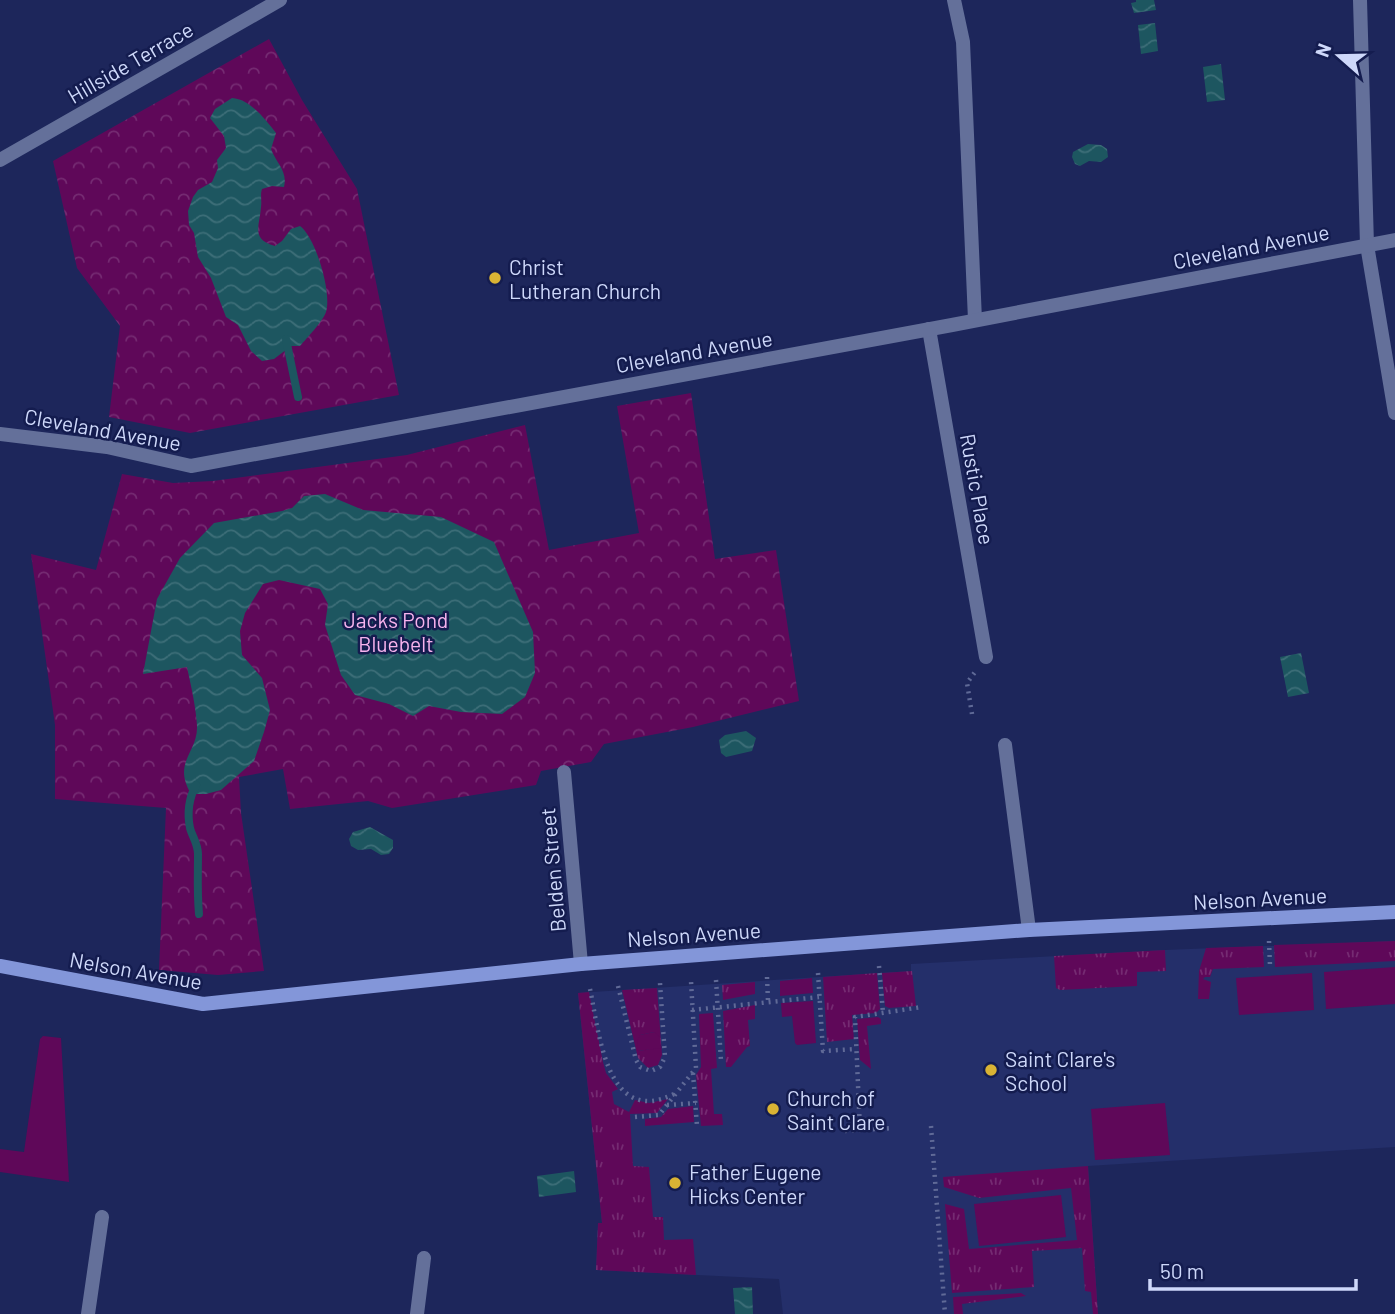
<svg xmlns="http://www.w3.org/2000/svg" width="1395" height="1314" font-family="Barlow,sans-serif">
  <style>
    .built { fill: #242f6a }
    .grass { fill: url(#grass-tufts); fill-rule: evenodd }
    .park { fill: url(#park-crowns) }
    .garden { fill: #5f0859 }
    .water { fill: url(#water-waves) }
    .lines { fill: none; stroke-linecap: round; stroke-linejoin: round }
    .stream { stroke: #1d5660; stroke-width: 8 }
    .path { stroke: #606a97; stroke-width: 4.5; stroke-dasharray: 2 5; stroke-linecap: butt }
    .street { stroke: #64709a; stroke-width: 14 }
    .secondary { stroke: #8396d9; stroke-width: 14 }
    .poi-dot { fill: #d9b334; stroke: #141c4f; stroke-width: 2.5 }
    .labels { text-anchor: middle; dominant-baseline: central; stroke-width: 5; stroke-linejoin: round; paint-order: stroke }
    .street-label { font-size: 21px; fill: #ced8fa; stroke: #141c4f }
    .poi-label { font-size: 21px; fill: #ced8fa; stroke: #141c4f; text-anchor: start }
    .park-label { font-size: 21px; fill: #f7b3ed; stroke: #141c4f }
  </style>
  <defs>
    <pattern id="grass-tufts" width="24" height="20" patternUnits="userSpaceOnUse" patternTransform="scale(1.75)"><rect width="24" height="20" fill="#5f0859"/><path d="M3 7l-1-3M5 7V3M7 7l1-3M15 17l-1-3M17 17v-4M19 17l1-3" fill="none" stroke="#752b72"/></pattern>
    <pattern id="park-crowns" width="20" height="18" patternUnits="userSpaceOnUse" patternTransform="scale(1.75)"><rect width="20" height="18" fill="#5f0859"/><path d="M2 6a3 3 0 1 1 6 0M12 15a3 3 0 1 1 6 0" fill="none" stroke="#752b72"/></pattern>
    <pattern id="water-waves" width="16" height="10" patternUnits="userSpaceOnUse" patternTransform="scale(1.75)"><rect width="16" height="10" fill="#1d5660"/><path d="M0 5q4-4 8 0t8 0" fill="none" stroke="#3d6e78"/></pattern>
  </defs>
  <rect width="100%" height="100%" fill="#1d265b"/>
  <!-- built -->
  <path class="built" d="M1395 941V1147L1088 1166 1098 1314H783L779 1279 596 1270 598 1223H602L578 993 911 971V964L1165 950Z"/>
  <!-- grass -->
  <g class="grass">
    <path d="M1395 941V961L1275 967 1274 945Z"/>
    <path d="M1263 946 1264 967 1213 969 1210 977H1205L1203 979 1211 982 1209 999H1198L1199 971 1206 948Z"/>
    <path d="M1165 950 1166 971 1137 972V986L1060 990 1056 988 1054 956Z"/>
    <path d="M912 971 916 1006 889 1008 885 1006 882 973Z"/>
    <path d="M877 973 880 1009 876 1013 852 1015 854 1039 827 1042 823 977Z"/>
    <path d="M755 982V994L723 1000 722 985Z"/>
    <path d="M657 988 662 1055 658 1065 648 1068 638 1058 622 990ZM654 1032 661 1047 639 1051 640 1035Z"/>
    <path d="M589 992 603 1062 606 1073 618 1089 612 1092 614 1104 629 1112 635 1100 649 1103 668 1099 657 1113 630 1114 633 1166 649 1167 653 1217H663L664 1240 693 1239 696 1275 596 1270 598 1223H602L578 993Z"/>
    <path d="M755 1005V1019L748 1020 750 1046 747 1047 731 1067H726L723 1011Z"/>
    <path d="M713 1013 717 1068 711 1069 714 1114H722L723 1125 701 1126 696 1075 701 1067 699 1014Z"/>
    <path d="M878 1017 881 1019V1024L867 1026 871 1069 860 1060 857 1019Z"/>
    <path d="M693 1106 694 1122 645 1126V1119L661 1117 668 1109Z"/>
    <path d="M1088 1166 1098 1314H1093L1091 1292 1085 1291 1082 1248 1032 1251 1034 1287 952 1293 945 1204 964 1209 969 1249 1077 1240 1071 1188 979 1198 944 1187 943 1177Z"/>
    <path d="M1021 1293 1026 1296 962 1304 963 1314H954L953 1297Z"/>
  </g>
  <!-- park -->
  <g class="park">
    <path d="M269 39 302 100 357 189 399 395 190 433 109 417 120 326 77 268 53 161Z"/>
    <path d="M691 393 715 559 776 550 799 701 693 727 604 744 591 762 541 771 536 785 392 808 368 801 290 809 283 769 239 777 241 813 264 971 218 975 159 970 166 808 55 799V725L31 554 96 570 122 474 173 483 213 481 407 455 525 425 549 550 639 533 617 406Z"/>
  </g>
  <!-- garden -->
  <g class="garden">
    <path d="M1395 967V1004L1326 1009 1324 972Z"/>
    <path d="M1312 973 1314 1010 1239 1015 1236 978Z"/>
    <path d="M812 978 813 993 780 996V981Z"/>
    <path d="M813 1001 816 1043 797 1045 795 1043 792 1016 782 1017 781 1003Z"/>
    <path d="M654 1032 660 1037 661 1048 638 1051 637 1042 640 1035Z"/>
    <path d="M43 1036 61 1038 69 1182 0 1172V1149L24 1152 40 1039Z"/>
    <path d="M1165 1103 1170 1155 1095 1160 1091 1109Z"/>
    <path d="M1061 1195 1066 1237 979 1246 974 1204Z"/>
  </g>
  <!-- water -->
  <g class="water">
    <path d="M1136 0H1154L1156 10 1134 13 1131 3 1136 2Z"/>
    <path d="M1155 23 1158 51 1141 54 1138 25Z"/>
    <path d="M1221 64 1225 100 1207 102 1203 67Z"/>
    <path d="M232 98C250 99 265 119 276 133L271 149C276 163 288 171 284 187L272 186 262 189C260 195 262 200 261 207 260 225 250 239 275 246L282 241 291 229 300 226C316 238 332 293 326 312 323 321 307 338 300 346H291L274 359 262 361 251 351 238 325 226 317 211 278 198 257 194 233 189 225 188 211 193 197 198 190 212 182 218 168 217 160 226 148 224 136 210 118 215 109Z"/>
    <path d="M1088 144 1101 145 1107 149 1108 157 1101 162 1089 161 1080 166 1075 164 1072 157 1073 152Z"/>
    <path d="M325 494 363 510 441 517 494 542 533 632 535 673 525 697 502 714 461 712 429 706 413 716 389 704 355 695 341 675 334 653 325 625 328 604 320 589 279 580 263 584 245 613 240 631 242 655 262 678 270 710 264 732 254 761 221 790 206 794H191C172 762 198 753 197 726 196 707 191 686 187 667L143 674 157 599 180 558 214 523 282 511 292 508 304 496Z"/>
    <path d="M1301 653 1309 693 1288 697 1280 657Z"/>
    <path d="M746 731 756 738 752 751 726 757 721 753 719 740 725 735Z"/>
    <path d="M370 827 393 840V848L389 854 381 855 371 849 358 850 351 846 349 839 353 832Z"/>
    <path d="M574 1171 576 1192 539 1197 537 1176Z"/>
    <path d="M752 1287 753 1314H735L733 1288Z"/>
  </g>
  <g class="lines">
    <!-- stream -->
    <g class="stream">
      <path d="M286 339 298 397"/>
      <path d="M196 785C189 798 187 813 190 828 192 836 198 844 198 854 198 874 197 893 199 914"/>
    </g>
    <!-- path -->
    <g class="path">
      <path d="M972 714 967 683 975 672"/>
      <path d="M1269 941 1270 966"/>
      <path d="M879 966 883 1013"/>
      <path d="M818 973 823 1051 856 1049"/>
      <path d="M767 977 768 1001"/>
      <path d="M716 980 721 1061"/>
      <path d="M618 986 636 1060 640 1067 651 1071 660 1067 665 1057 660 983"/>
      <path d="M590 989C599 1031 606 1128 674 1094"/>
      <path d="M692 1010 819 997"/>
      <path d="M693 1073 697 1126"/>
      <path d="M667 1105 696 1103"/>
      <path d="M635 1117 659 1115 696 1068 691 981"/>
      <path d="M931 1126 945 1314"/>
      <path d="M860 1130 855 1017 922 1007"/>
      <path d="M845 1131 893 1128"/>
    </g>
    <!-- street -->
    <g class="street">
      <path d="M954 0 963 42 975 320"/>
      <path d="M1360 0 1367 245 1395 413"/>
      <path d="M0 160 280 0"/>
      <path d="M929 329 986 657"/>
      <path d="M0 434 107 447 191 466 952 325 1395 240"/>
      <path d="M1005 745 1029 930"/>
      <path d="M564 772 581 964"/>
      <path d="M88 1314 102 1217"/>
      <path d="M417 1314 424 1258"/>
    </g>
    <!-- secondary -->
    <path class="secondary" d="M0 966 203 1004 581 964 673 957 1029 930 1395 912"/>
  </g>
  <!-- markers -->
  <g class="poi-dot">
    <circle cx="495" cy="278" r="7"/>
    <circle cx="991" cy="1070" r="7"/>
    <circle cx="773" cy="1109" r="7"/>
    <circle cx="675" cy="1183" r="7"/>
  </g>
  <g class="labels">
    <!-- street labels -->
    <g class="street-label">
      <text transform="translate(130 62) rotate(-30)">Hillside Terrace</text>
      <text transform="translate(1251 246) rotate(-11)">Cleveland Avenue</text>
      <text transform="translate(694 351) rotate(-10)">Cleveland Avenue</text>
      <text transform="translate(103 429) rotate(10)">Cleveland Avenue</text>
      <text transform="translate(978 489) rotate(80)">Rustic Place</text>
      <text transform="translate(552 870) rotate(-95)">Belden Street</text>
      <text transform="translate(1260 898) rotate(-3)">Nelson Avenue</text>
      <text transform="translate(694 934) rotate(-4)">Nelson Avenue</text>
      <text transform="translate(136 970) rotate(10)">Nelson Avenue</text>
    </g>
    <!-- poi labels -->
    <g class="poi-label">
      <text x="509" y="266">Christ<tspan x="509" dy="24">Lutheran Church</tspan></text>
      <text x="1005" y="1058">Saint Clare's<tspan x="1005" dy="24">School</tspan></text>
      <text x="787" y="1097">Church of<tspan x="787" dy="24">Saint Clare</tspan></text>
      <text x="689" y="1171">Father Eugene<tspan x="689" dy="24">Hicks Center</tspan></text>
    </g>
    <!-- park labels -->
    <g class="park-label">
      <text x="396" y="619">Jacks Pond<tspan x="396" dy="24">Bluebelt</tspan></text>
    </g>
  </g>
  <!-- north arrow -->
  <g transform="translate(1339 56) rotate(290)" stroke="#141c4f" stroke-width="5" paint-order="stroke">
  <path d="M0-5L12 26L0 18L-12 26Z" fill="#ced8fa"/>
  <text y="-10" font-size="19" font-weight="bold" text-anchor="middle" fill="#ced8fa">N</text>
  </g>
  <!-- scale -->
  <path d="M1150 1279v10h206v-10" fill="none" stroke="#ced8fa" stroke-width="3.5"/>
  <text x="1160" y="1279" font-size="21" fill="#ced8fa" stroke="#141c4f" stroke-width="5" paint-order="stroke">50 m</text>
</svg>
